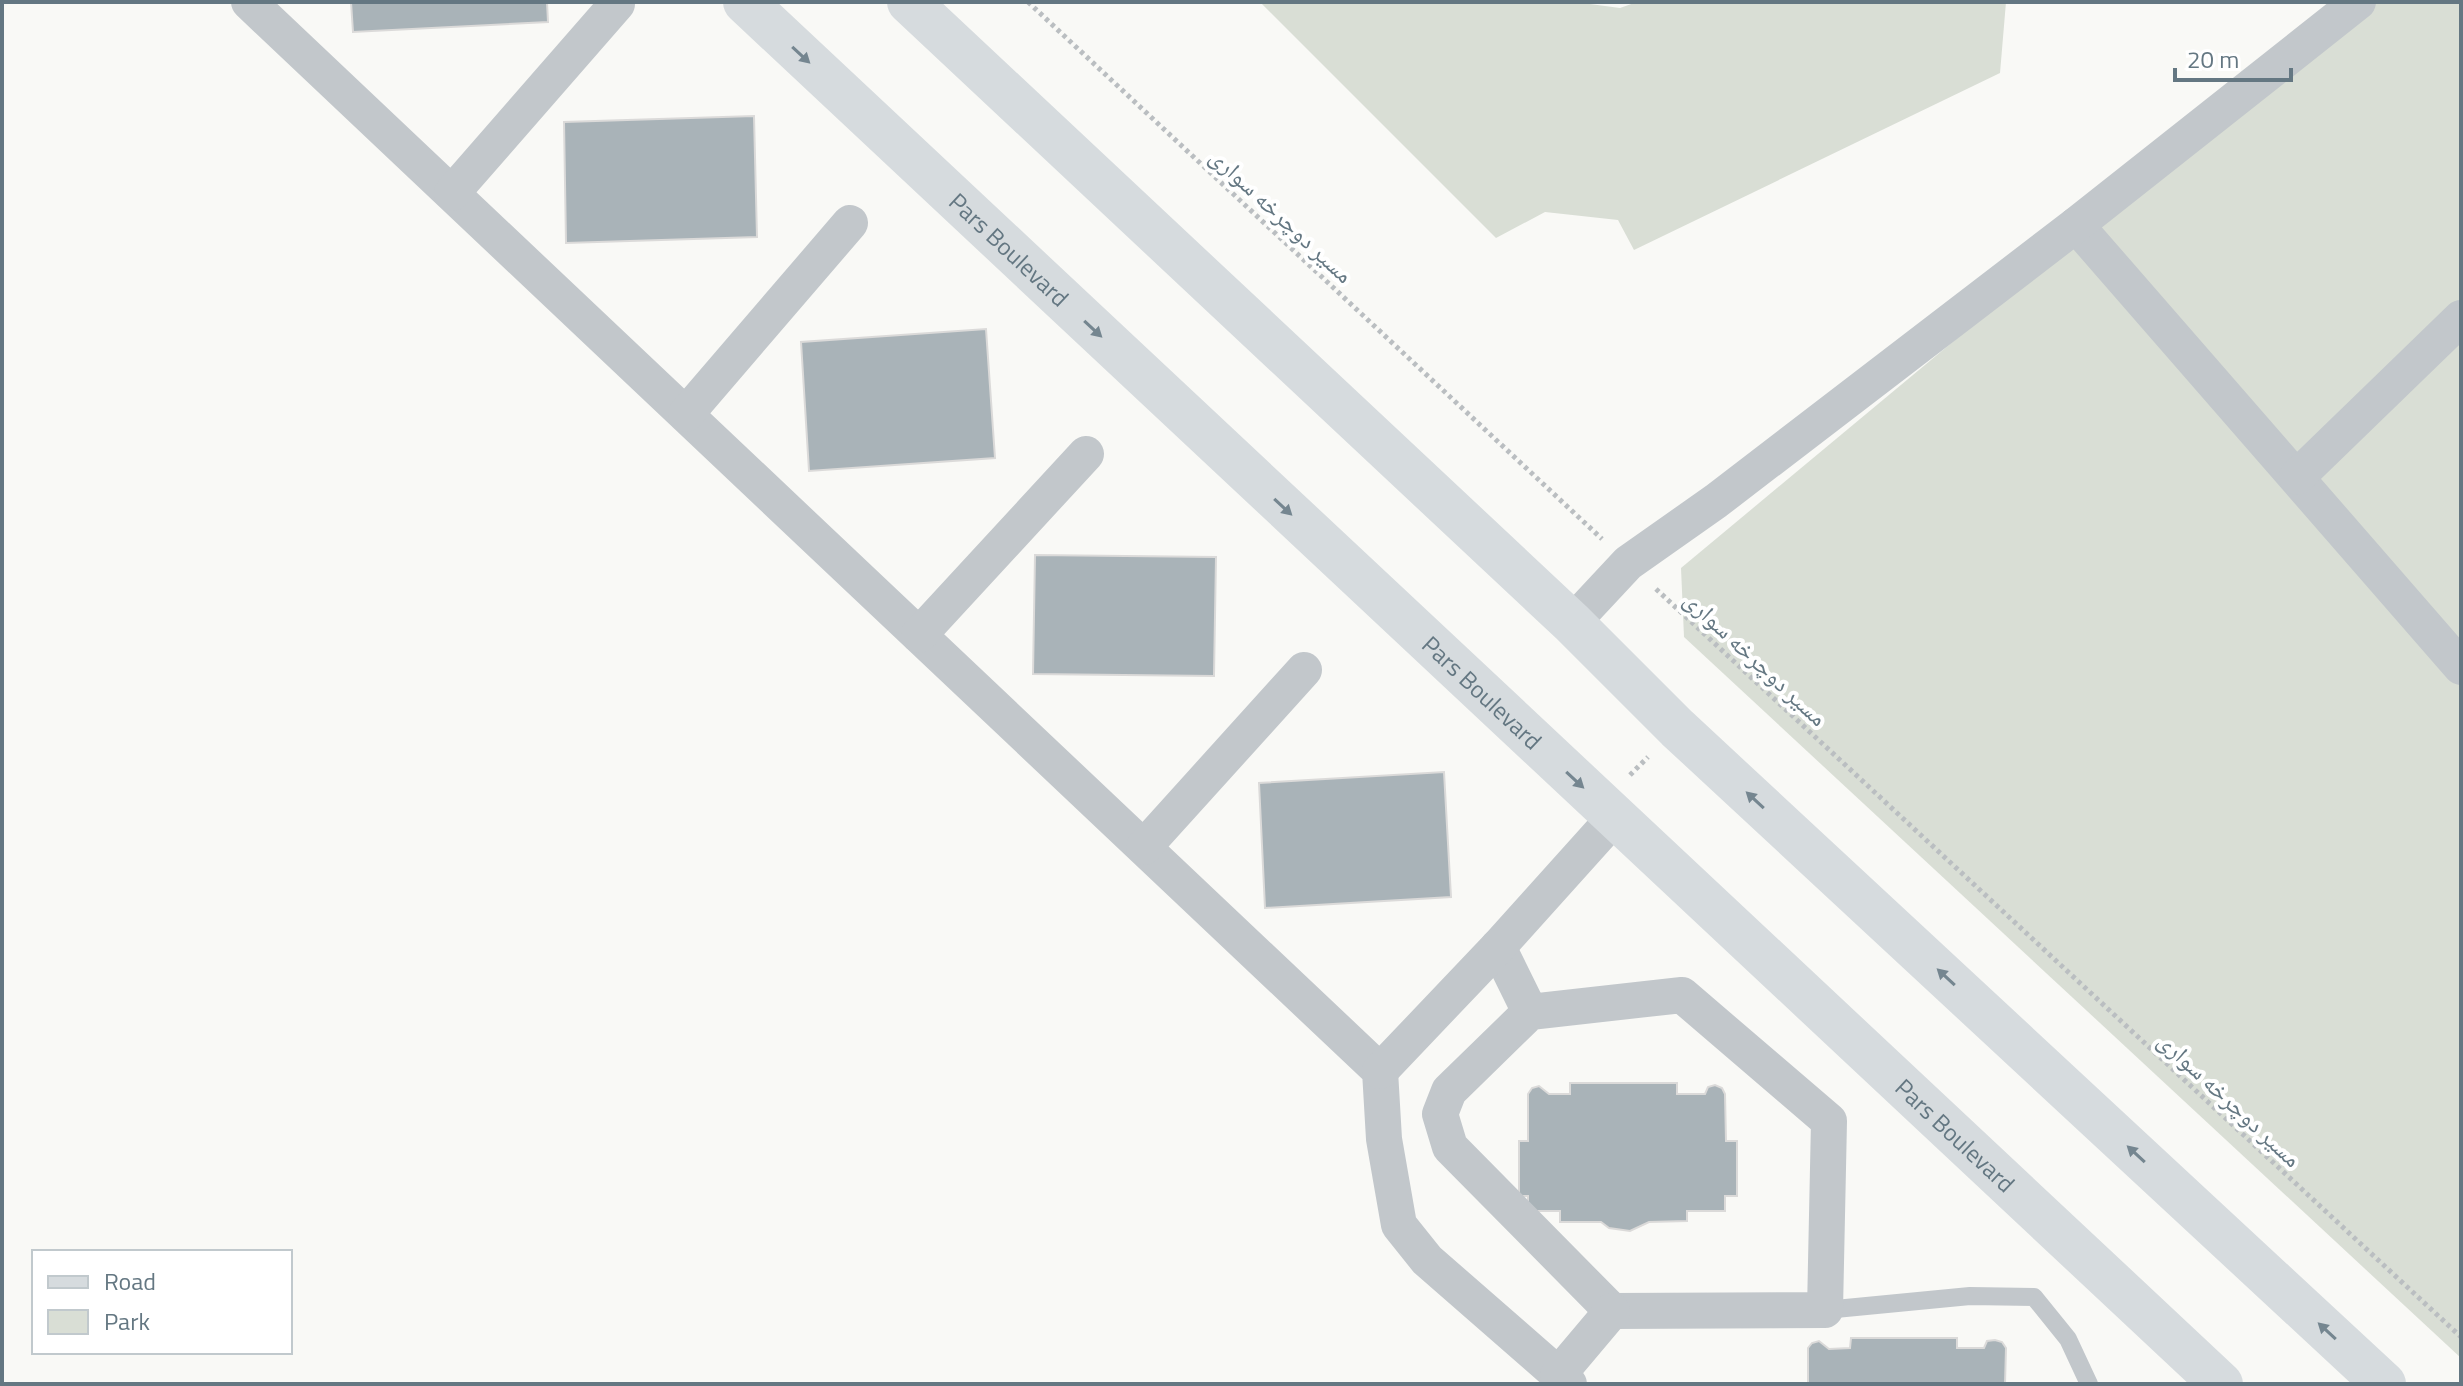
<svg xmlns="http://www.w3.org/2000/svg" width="2463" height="1386" font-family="'Titillium Web','Noto Naskh Arabic',sans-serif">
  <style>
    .green { fill: #d9ded5 }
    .building { fill: #a9b3b8; stroke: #dbdad9; stroke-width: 2 }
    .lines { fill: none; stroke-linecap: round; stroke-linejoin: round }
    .path { stroke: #babec1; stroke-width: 5; stroke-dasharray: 4 4; stroke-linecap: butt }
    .service { stroke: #c2c7cb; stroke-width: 18 }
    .minor { stroke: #c2c7cb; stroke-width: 36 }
    .secondary { stroke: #d6dbde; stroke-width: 44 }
    .oneway { fill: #758690 }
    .labels { text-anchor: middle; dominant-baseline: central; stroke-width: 8; stroke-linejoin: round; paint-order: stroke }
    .street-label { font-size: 24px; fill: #647782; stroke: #fff }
  </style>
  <rect width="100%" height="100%" fill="#f9f9f6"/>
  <!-- green -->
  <g class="green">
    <path d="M1260 2H1575L1620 8 1637 2H2006L2000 73 1634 250 1618 220 1545 212 1496 238Z"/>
    <path d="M2361 2H2461V1358L1684 637 1681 568Z"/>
  </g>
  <!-- building -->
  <g class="building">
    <path d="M351 2H547L548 22 353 32Z"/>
    <path d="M754 116 757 237 566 243 564 122Z"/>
    <path d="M986 329 995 458 809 471 801 342Z"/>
    <path d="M1035 555 1216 557 1214 676 1033 674Z"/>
    <path d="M1444 772 1451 897 1265 908 1259 783Z"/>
    <path d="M1570 1083H1677V1094H1705L1708 1087 1715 1085 1722 1088 1725 1094 1726 1141H1737V1196H1725V1211H1687V1221L1649 1222 1630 1231 1609 1228 1601 1222H1560V1211H1528V1196H1519V1141H1528V1094L1532 1088 1539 1086 1549 1094H1570Z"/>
    <path d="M1851 1338H1957V1348H1984L1987 1341 1995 1340 2002 1342 2006 1348 2005 1384H1808V1348L1812 1343 1819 1341 1829 1349 1850 1348Z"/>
  </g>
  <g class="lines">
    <!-- path -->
    <g class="path">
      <path d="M1028 2 1602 539"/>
      <path d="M1656 589 2461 1337"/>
      <path d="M1630 775 1648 757"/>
    </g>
    <!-- service -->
    <path class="service" d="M1825 1310 1970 1296 2034 1297 2068 1339 2089 1384"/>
    <!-- minor -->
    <g class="minor">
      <path d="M249 2 1380 1071 1384 1139 1399 1225 1427 1260 1569 1384"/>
      <path d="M452 193 617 4"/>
      <path d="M2076 225 2461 667"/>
      <path d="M686 414 850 223"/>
      <path d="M2297 477 2461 318"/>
      <path d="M1572 623 1628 563 1716 501 2076 225 2358 2"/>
      <path d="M919 635 1086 454"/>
      <path d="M1144 847 1304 670"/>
      <path d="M1498 947 1530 1012 1682 995 1829 1121 1825 1310 1612 1311 1450 1147 1440 1114 1449 1091 1530 1012"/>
      <path d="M1380 1071 1498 947 1614 818"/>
      <path d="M1558 1375 1612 1311"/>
    </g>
    <!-- secondary -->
    <g class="secondary">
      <path id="s1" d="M745 2 2221 1384"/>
      <path d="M909 2 1572 623 1677 728 2384 1384"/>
    </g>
  </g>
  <!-- one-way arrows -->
  <defs><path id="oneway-solid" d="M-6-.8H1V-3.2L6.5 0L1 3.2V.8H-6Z" transform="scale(2)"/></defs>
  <g class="oneway">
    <use href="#oneway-solid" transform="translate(801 55) rotate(43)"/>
    <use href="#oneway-solid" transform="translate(1093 329) rotate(43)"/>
    <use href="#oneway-solid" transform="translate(1283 507) rotate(43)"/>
    <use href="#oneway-solid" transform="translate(1575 780) rotate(43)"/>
    <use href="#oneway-solid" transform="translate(1755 800) rotate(-137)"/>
    <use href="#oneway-solid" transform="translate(1946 977) rotate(-137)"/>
    <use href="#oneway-solid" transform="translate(2136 1154) rotate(-137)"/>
    <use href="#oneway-solid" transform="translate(2327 1331) rotate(-137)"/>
  </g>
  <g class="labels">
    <!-- street labels -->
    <g class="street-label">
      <text transform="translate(1282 215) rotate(43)">مسیر دوچرخه سواری</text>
      <text stroke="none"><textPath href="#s1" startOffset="362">Pars Boulevard</textPath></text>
      <text transform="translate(1756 658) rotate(43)">مسیر دوچرخه سواری</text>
      <text stroke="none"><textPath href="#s1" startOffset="1010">Pars Boulevard</textPath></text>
      <text transform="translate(2230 1099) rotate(43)">مسیر دوچرخه سواری</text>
      <text stroke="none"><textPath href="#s1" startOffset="1658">Pars Boulevard</textPath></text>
    </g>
  </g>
  <!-- border -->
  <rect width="2463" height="1386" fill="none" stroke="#647782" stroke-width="8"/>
  <!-- legend -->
  <rect x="32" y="1250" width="260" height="104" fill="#ffffff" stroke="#c1c9cd" stroke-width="2"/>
  <rect x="48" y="1276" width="40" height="12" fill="#d6dbde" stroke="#c1c9cd" stroke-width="2"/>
  <text x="104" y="1290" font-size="24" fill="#647782">Road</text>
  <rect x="48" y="1310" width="40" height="24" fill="#d9ded5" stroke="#c1c9cd" stroke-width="2"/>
  <text x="104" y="1330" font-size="24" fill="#647782">Park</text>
  <!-- scale -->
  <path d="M2175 68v12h116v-12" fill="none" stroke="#647782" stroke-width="4"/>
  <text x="2187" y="68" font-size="24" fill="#647782" stroke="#ffffff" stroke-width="6" paint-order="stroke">20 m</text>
</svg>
